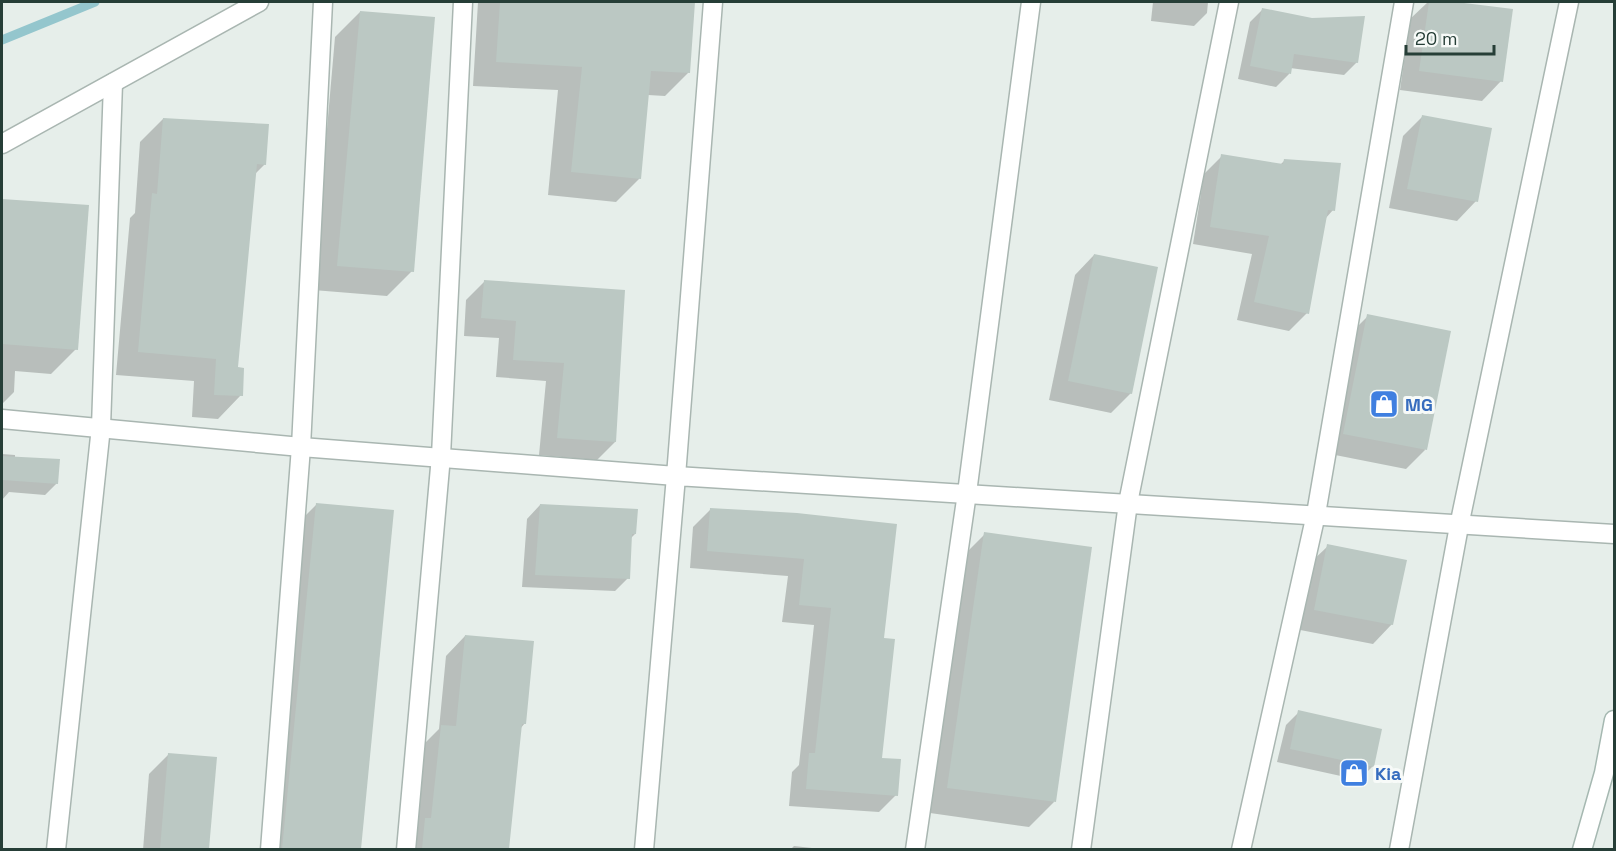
<svg xmlns="http://www.w3.org/2000/svg" width="1616" height="851" font-family="'Space Grotesk',sans-serif">
  <style>
    .shadow { fill: #0003 }
    .lines { fill: none; stroke-linecap: round; stroke-linejoin: round }
    .stream { stroke: #94c6cd; stroke-width: 9 }
    .building { fill: #bbc8c3 }
    .street-casing { stroke: #a9b6b1; stroke-width: 21 }
    .secondary-casing { stroke: #a5b8b1; stroke-width: 21 }
    .street { stroke: #fff; stroke-width: 18 }
    .secondary { stroke: #fff; stroke-width: 18 }
    .labels { text-anchor: middle; dominant-baseline: central; stroke-width: 6; stroke-linejoin: round; paint-order: stroke }
    .shop-label { font-size: 18px; font-weight: bold; fill: #366cbe; stroke: #f7faf8; text-anchor: start }
  </style>
  <rect width="100%" height="100%" fill="#e6eeea"/>
  <!-- shadow -->
  <g class="shadow">
    <path d="M478 2H693L689 72 665 96 648 95 640 178 616 202 548 195 558 90 473 86Z"/>
    <path d="M1153 2H1208L1207 13 1194 26 1151 21Z"/>
    <path d="M1428 2 1511 11 1501 81 1482 101 1400 90 1410 19Z"/>
    <path d="M1263 9 1357 62 1344 75 1290 68 1289 74 1276 87 1238 79 1250 22Z"/>
    <path d="M360 12 412 271 387 296 313 290 335 37Z"/>
    <path d="M1422 117 1476 201 1457 221 1389 208 1403 136Z"/>
    <path d="M163 119 265 164 254 175 237 369 241 395 218 419 192 417 194 381 116 375 130 218 135 213 140 142Z"/>
    <path d="M1222 156 1280 165 1285 160 1333 210 1325 219 1307 313 1289 331 1237 320 1252 254 1193 244 1204 174Z"/>
    <path d="M2 201 87 207 76 349 51 374 15 371 14 392 2 404Z"/>
    <path d="M1094 255 1131 393 1111 413 1049 400 1075 275Z"/>
    <path d="M484 282 623 291 615 442 597 460 539 455 546 381 496 377 499 338 464 336 466 300Z"/>
    <path d="M1368 316 1425 450 1406 469 1325 453 1348 336Z"/>
    <path d="M2 454 15 455V459L57 483 45 495 9 492 2 500Z"/>
    <path d="M317 504 393 511 360 850H261L292 529Z"/>
    <path d="M540 505 635 534 631 538 628 578 615 591 522 587 527 519Z"/>
    <path d="M711 509 797 514 882 639 881 759 896 795 879 812 789 806 792 772 799 765 814 625 782 622 788 576 690 568 693 527Z"/>
    <path d="M985 534 1054 802 1029 827 923 812 960 559Z"/>
    <path d="M1328 546 1392 624 1373 644 1295 629 1308 565Z"/>
    <path d="M465 636 525 723 520 729 508 850H405L422 746 439 729 446 656Z"/>
    <path d="M1299 712 1373 766 1359 780 1277 762 1286 725Z"/>
    <path d="M169 754 215 758 207 850H143L149 774Z"/>
    <path d="M794 846 830 850H790Z"/>
  </g>
  <g class="lines">
    <!-- stream -->
    <path class="stream" d="M2 40 95 2"/>
  </g>
  <!-- building -->
  <g class="building">
    <path d="M500 2H695L690 73 651 71 641 179 571 172 582 67 496 62Z"/>
    <path d="M1429 2H1456L1513 9 1503 82 1419 71Z"/>
    <path d="M1262 8 1312 18 1365 16 1358 63 1294 54 1291 74 1250 66Z"/>
    <path d="M360 11 435 17 414 272 337 266Z"/>
    <path d="M1422 115 1492 128 1478 202 1407 189Z"/>
    <path d="M163 118 269 124 266 165 257 164 238 367 244 368 243 396 214 395 216 359 138 352 152 193 157 194Z"/>
    <path d="M1221 154 1283 164 1284 159 1341 163 1335 211 1328 210 1309 314 1254 302 1269 236 1210 227Z"/>
    <path d="M2 199 89 205 78 350 2 344Z"/>
    <path d="M1094 254 1158 267 1132 394 1068 381Z"/>
    <path d="M484 280 625 290 616 442 557 438 564 363 513 360 516 321 481 318Z"/>
    <path d="M1367 314 1451 331 1427 450 1343 434Z"/>
    <path d="M2 456 60 459 58 484 2 480Z"/>
    <path d="M316 503 394 510 361 849H282Z"/>
    <path d="M540 504 638 509 636 534H632L630 579 535 575Z"/>
    <path d="M710 508 797 513 897 524 884 638 895 639 882 758 901 759 898 796 806 789 809 753H815L831 608 799 605 804 559 707 551Z"/>
    <path d="M984 532 1092 547 1056 802 947 788Z"/>
    <path d="M1327 544 1407 560 1393 625 1314 610Z"/>
    <path d="M465 635 534 641 526 724H522L509 849H422L425 818H431L441 725 456 726Z"/>
    <path d="M1298 710 1382 729 1374 767 1290 749Z"/>
    <path d="M168 753 217 757 209 849H160Z"/>
  </g>
  <g class="lines">
    <!-- street casing -->
    <g class="street-casing">
      <g id="street">
        <path d="M2 144 259 2"/>
        <path d="M2 419 301 447 676 476 713 2"/>
        <path d="M56 850 101 427 113 83"/>
        <path d="M270 850 301 447 323 2"/>
        <path d="M406 850 441 456 463 2"/>
        <path d="M644 850 676 476 1614 534"/>
        <path d="M915 850 967 493 1031 2"/>
        <path d="M1081 850 1128 503 1229 2"/>
        <path d="M1241 850 1316 514 1404 2"/>
        <path d="M1399 850 1459 526 1569 2"/>
      </g>
    </g>
    <!-- secondary casing -->
    <g class="secondary-casing">
      <path id="secondary" d="M1582 850 1604 773 1614 720"/>
    </g>
    <!-- street -->
    <use href="#street" class="street"/>
    <!-- secondary -->
    <use href="#secondary" class="secondary"/>
  </g>
  <!-- icons -->
  <defs>
    <g id="shop-square" transform="scale(1.5)"><rect x="-9" y="-9" width="18" height="18" rx="4" fill="#3f7fe0" stroke="#f7faf8"/><path d="M-5-2.5h2.3a2.7 3.5 0 0 1 5.4 0H5L5.5 6h-11ZM-1.5-2.5h3a1.5 2.3 0 0 0-3 0Z" fill="#fff"/></g>
  </defs>
  <g fill-rule="evenodd">
    <use href="#shop-square" x="1384" y="404"/>
    <use href="#shop-square" x="1354" y="773"/>
  </g>
  <g class="labels">
    <!-- shop labels -->
    <g class="shop-label">
      <text x="1405" y="404">MG</text>
      <text x="1375" y="773">Kia</text>
    </g>
  </g>
  <!-- border -->
  <rect width="1616" height="851" fill="none" stroke="#263e37" stroke-width="6"/>
  <!-- scale -->
  <path d="M1406 45v9h88v-9" fill="none" stroke="#263e37" stroke-width="3"/>
  <text x="1415" y="45" font-size="18" fill="#263e37" stroke="#f7faf8" stroke-width="4.5" paint-order="stroke">20 m</text>
</svg>
